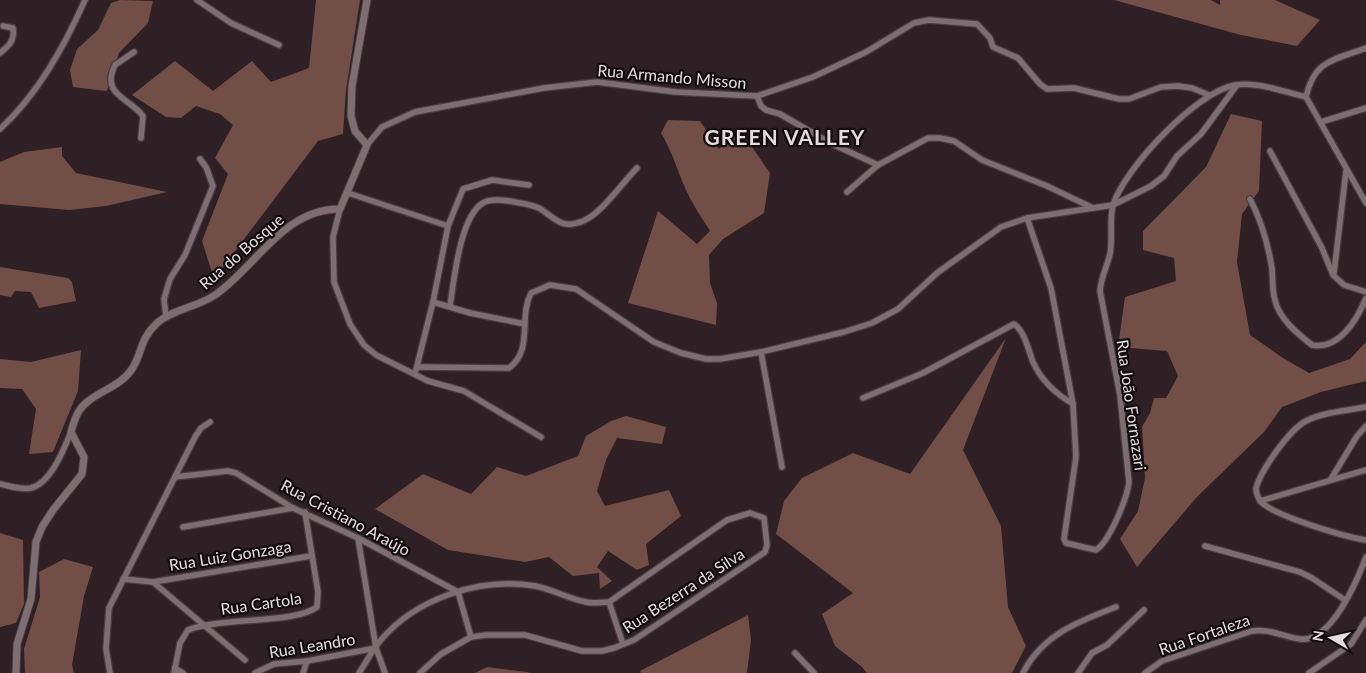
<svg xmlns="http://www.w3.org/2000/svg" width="1366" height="673" font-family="Lato,sans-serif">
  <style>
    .forest { fill: #714e46 }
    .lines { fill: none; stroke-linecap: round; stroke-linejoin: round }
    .minor-casing { stroke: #473c40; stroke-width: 8 }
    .tertiary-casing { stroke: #473c40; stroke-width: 9 }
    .minor { stroke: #7e6e72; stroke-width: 5.5 }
    .tertiary { stroke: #7e6e72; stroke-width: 7 }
    .labels { text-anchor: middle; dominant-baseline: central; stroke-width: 4.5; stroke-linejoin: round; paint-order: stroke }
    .street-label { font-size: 16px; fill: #e5dcde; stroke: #120c0e }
    .district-label { font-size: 21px; font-weight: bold; letter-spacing: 1px; fill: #e5dcde; stroke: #120c0e }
  </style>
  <rect width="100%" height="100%" fill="#2e2024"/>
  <!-- forest -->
  <g class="forest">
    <path d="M120 0 153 1 148 23 119 53 107 91 73 87 70 70 77 49 98 30 111 3Z"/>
    <path d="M316 0H360L346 90 343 134 318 141 214 279 202 241 228 174 215 158 233 125 220 114 196 106 181 118 166 117 132 95 175 61 213 91 252 61 271 82 309 68Z"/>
    <path d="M1114 0H1211L1220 5V0H1275L1320 20 1297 46 1241 35Z"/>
    <path d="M1231 114 1262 121 1259 191 1242 214 1237 262 1250 335 1283 358 1309 373 1350 359 1366 342V381L1321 392 1282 407 1264 432 1197 497 1137 567 1120 539 1138 511 1145 478 1142 427 1150 413 1154 398H1166L1178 376 1167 351 1118 347 1125 297 1176 281 1174 258 1143 250V231L1206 167Z"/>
    <path d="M668 120 700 121 719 149 738 131 745 137 770 173 764 213 723 239 709 255 710 283 717 303 716 325 628 303 658 211 697 244 710 231C701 217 693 205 686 190 677 170 673 153 661 133Z"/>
    <path d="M62 147V156L76 173 167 192 106 206 69 210 0 204V162L24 152Z"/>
    <path d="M0 267 68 278 72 282 76 301 39 308 31 292 15 291 11 297 0 295Z"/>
    <path d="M1006 338 963 450 1001 526 1008 607 1026 646 1012 673H867L862 667 835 646 822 614 853 593 776 534 784 501 802 478 853 453 910 474Z"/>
    <path d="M81 350 78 391 53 452 29 454 36 409 22 389 0 388V359L31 362Z"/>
    <path d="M626 416 666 427 662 444 617 438 606 460 597 491 605 506 669 490 681 516 646 544 649 565 637 570 608 551 597 567 612 581 600 589 599 573 573 576 549 557 525 562 448 550 375 509 423 474 471 494 497 467 526 476 578 456 586 436 611 421Z"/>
    <path d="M0 533 23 540 24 604 16 623 0 627Z"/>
    <path d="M64 559 93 567 84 596 72 665 74 673H25L24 649 40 597 39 572Z"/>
    <path d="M748 615 751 640 747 673H641L640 671Z"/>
    <path d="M487 667 526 672 531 673H475Z"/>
  </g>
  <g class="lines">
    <!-- minor casing -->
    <g class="minor-casing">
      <g id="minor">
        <path d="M197 0 231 23 279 45"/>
        <path d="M1366 48C1334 60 1314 60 1306 97L1366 203"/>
        <path d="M134 52 115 65C100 95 130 98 143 116L141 138"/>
        <path d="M0 53C9 46 15 40 13 28L3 26"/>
        <path d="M757 96 761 106 766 110 780 114 830 143 878 165"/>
        <path d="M1321 122 1366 108"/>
        <path d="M0 129C38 94 64 47 85 0"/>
        <path d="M367 145 382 127 415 112 544 88 597 82 676 92 757 96 813 77 866 52 914 23 929 20 977 24 990 38 993 47 1018 58 1040 84 1047 89 1074 88 1119 99H1129L1161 87 1178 86 1192 88 1209 95"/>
        <path d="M1270 151 1322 248 1333 275 1344 285 1366 292"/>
        <path d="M847 192 878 165 928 138H940L954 141 982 160 1047 186 1093 208"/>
        <path d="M348 193 448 226"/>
        <path d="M1250 199C1262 222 1268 243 1272 269 1273 279 1272 291 1275 300 1279 319 1298 334 1312 345 1339 350 1357 320 1366 298"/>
        <path d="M340 209 333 237 334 282 350 324 364 345 376 355 428 381 464 391 541 437"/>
        <path d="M1334 273 1346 171"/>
        <path d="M433 302 470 313 525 324"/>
        <path d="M450 306C454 280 460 216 483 203 490 199 502 200 509 201 519 203 530 204 539 208 555 218 561 230 583 221 601 214 623 182 637 168"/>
        <path d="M166 317 164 299 170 279 185 255 213 186 206 167 200 159"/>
        <path d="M761 352 782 467"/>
        <path d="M418 367 509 368C534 349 518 318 531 293L550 285 576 289 654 342 681 353 706 359H720L761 352 844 332 872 323 898 309 937 273 1001 227 1027 218 1113 205 1151 186 1164 176 1177 156 1201 134 1237 85"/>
        <path d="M416 370 433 302 448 226 463 189 492 180 529 185"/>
        <path d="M863 398 923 373 1014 324C1025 332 1028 349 1033 362 1041 380 1056 394 1073 404L1051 288 1027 218"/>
        <path d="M1073 404 1076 457 1064 539 1066 543 1096 550C1110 541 1127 498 1129 482L1120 395 1100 291C1101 277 1107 267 1110 254 1113 239 1109 220 1113 205 1125 168 1196 92 1235 85 1257 81 1284 92 1306 97"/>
        <path d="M1366 407C1347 411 1323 412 1306 421 1289 430 1261 470 1256 488 1256 493 1258 498 1261 502 1275 516 1345 537 1366 540"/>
        <path d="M175 477 228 471 236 473 293 508 358 538 458 592 471 637"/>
        <path d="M1331 479 1357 436 1366 426"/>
        <path d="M0 484C9 486 21 490 31 488 51 483 64 449 71 432"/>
        <path d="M1260 501 1366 470"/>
        <path d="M183 527 293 508"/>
        <path d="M358 538 376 648 385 673"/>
        <path d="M1205 546 1300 572 1312 578 1345 600"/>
        <path d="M123 579 153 582 245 660"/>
        <path d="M153 582 311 556"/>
        <path d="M609 602 623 644"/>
        <path d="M795 653 814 673"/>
        <path d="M175 668 183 673"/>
        <path d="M110 673 106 649 109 608 195 437 201 428 210 422"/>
        <path d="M174 673 180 643 188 630C220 617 295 624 317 607L318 592 305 512"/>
        <path d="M255 673 274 664 307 661 376 648"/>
        <path d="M303 673 307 661"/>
        <path d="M359 673C366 663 372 650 380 641 416 598 480 577 535 586 552 589 569 599 586 602 593 604 601 602 609 602L727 520 750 513 764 518 767 545 765 552 634 640 614 648 602 651H582L525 635H486L471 637 441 654 420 673"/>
        <path d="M1023 673C1042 635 1079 621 1116 607"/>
        <path d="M1078 673 1092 653 1107 645 1144 610"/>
        <path d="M1145 673 1162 661 1252 631C1269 628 1283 637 1300 639 1331 643 1357 581 1366 557"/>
        <path d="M1309 673 1351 644 1366 620"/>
      </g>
    </g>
    <!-- tertiary casing -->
    <g class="tertiary-casing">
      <path id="tertiary" d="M16 673 17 644 31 599 36 542 42 527 53 510 82 474 84 457 71 432C73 425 75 417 79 411 90 393 119 389 132 369 143 352 139 340 157 323 173 309 198 307 215 295 257 266 283 209 340 209L367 145 355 131 351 116 352 86 367 0"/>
    </g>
    <!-- minor -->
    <use href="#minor" class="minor"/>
    <!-- tertiary -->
    <use href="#tertiary" class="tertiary"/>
  </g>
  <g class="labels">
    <!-- street labels -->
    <g class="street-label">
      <text transform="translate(672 76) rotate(5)">Rua Armando Misson</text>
      <text transform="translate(241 251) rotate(-41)">Rua do Bosque</text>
      <text transform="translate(1132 405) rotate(82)">Rua João Fornazari</text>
      <text transform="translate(346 517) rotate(28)">Rua Cristiano Araújo</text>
      <text transform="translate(230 555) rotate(-9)">Rua Luiz Gonzaga</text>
      <text transform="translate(683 590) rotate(-33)">Rua Bezerra da Silva</text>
      <text transform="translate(261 603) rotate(-8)">Rua Cartola</text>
      <text transform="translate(1204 634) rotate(-19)">Rua Fortaleza</text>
      <text transform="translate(312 645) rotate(-9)">Rua Leandro</text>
    </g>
    <!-- district labels -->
    <g class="district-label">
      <text x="785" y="136">GREEN VALLEY</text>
    </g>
  </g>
  <!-- north arrow -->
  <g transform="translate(1331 638) rotate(279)" stroke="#120c0e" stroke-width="4" paint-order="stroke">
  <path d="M0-4L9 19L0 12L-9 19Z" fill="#e5dcde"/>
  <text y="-8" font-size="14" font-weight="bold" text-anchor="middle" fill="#e5dcde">N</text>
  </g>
</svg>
